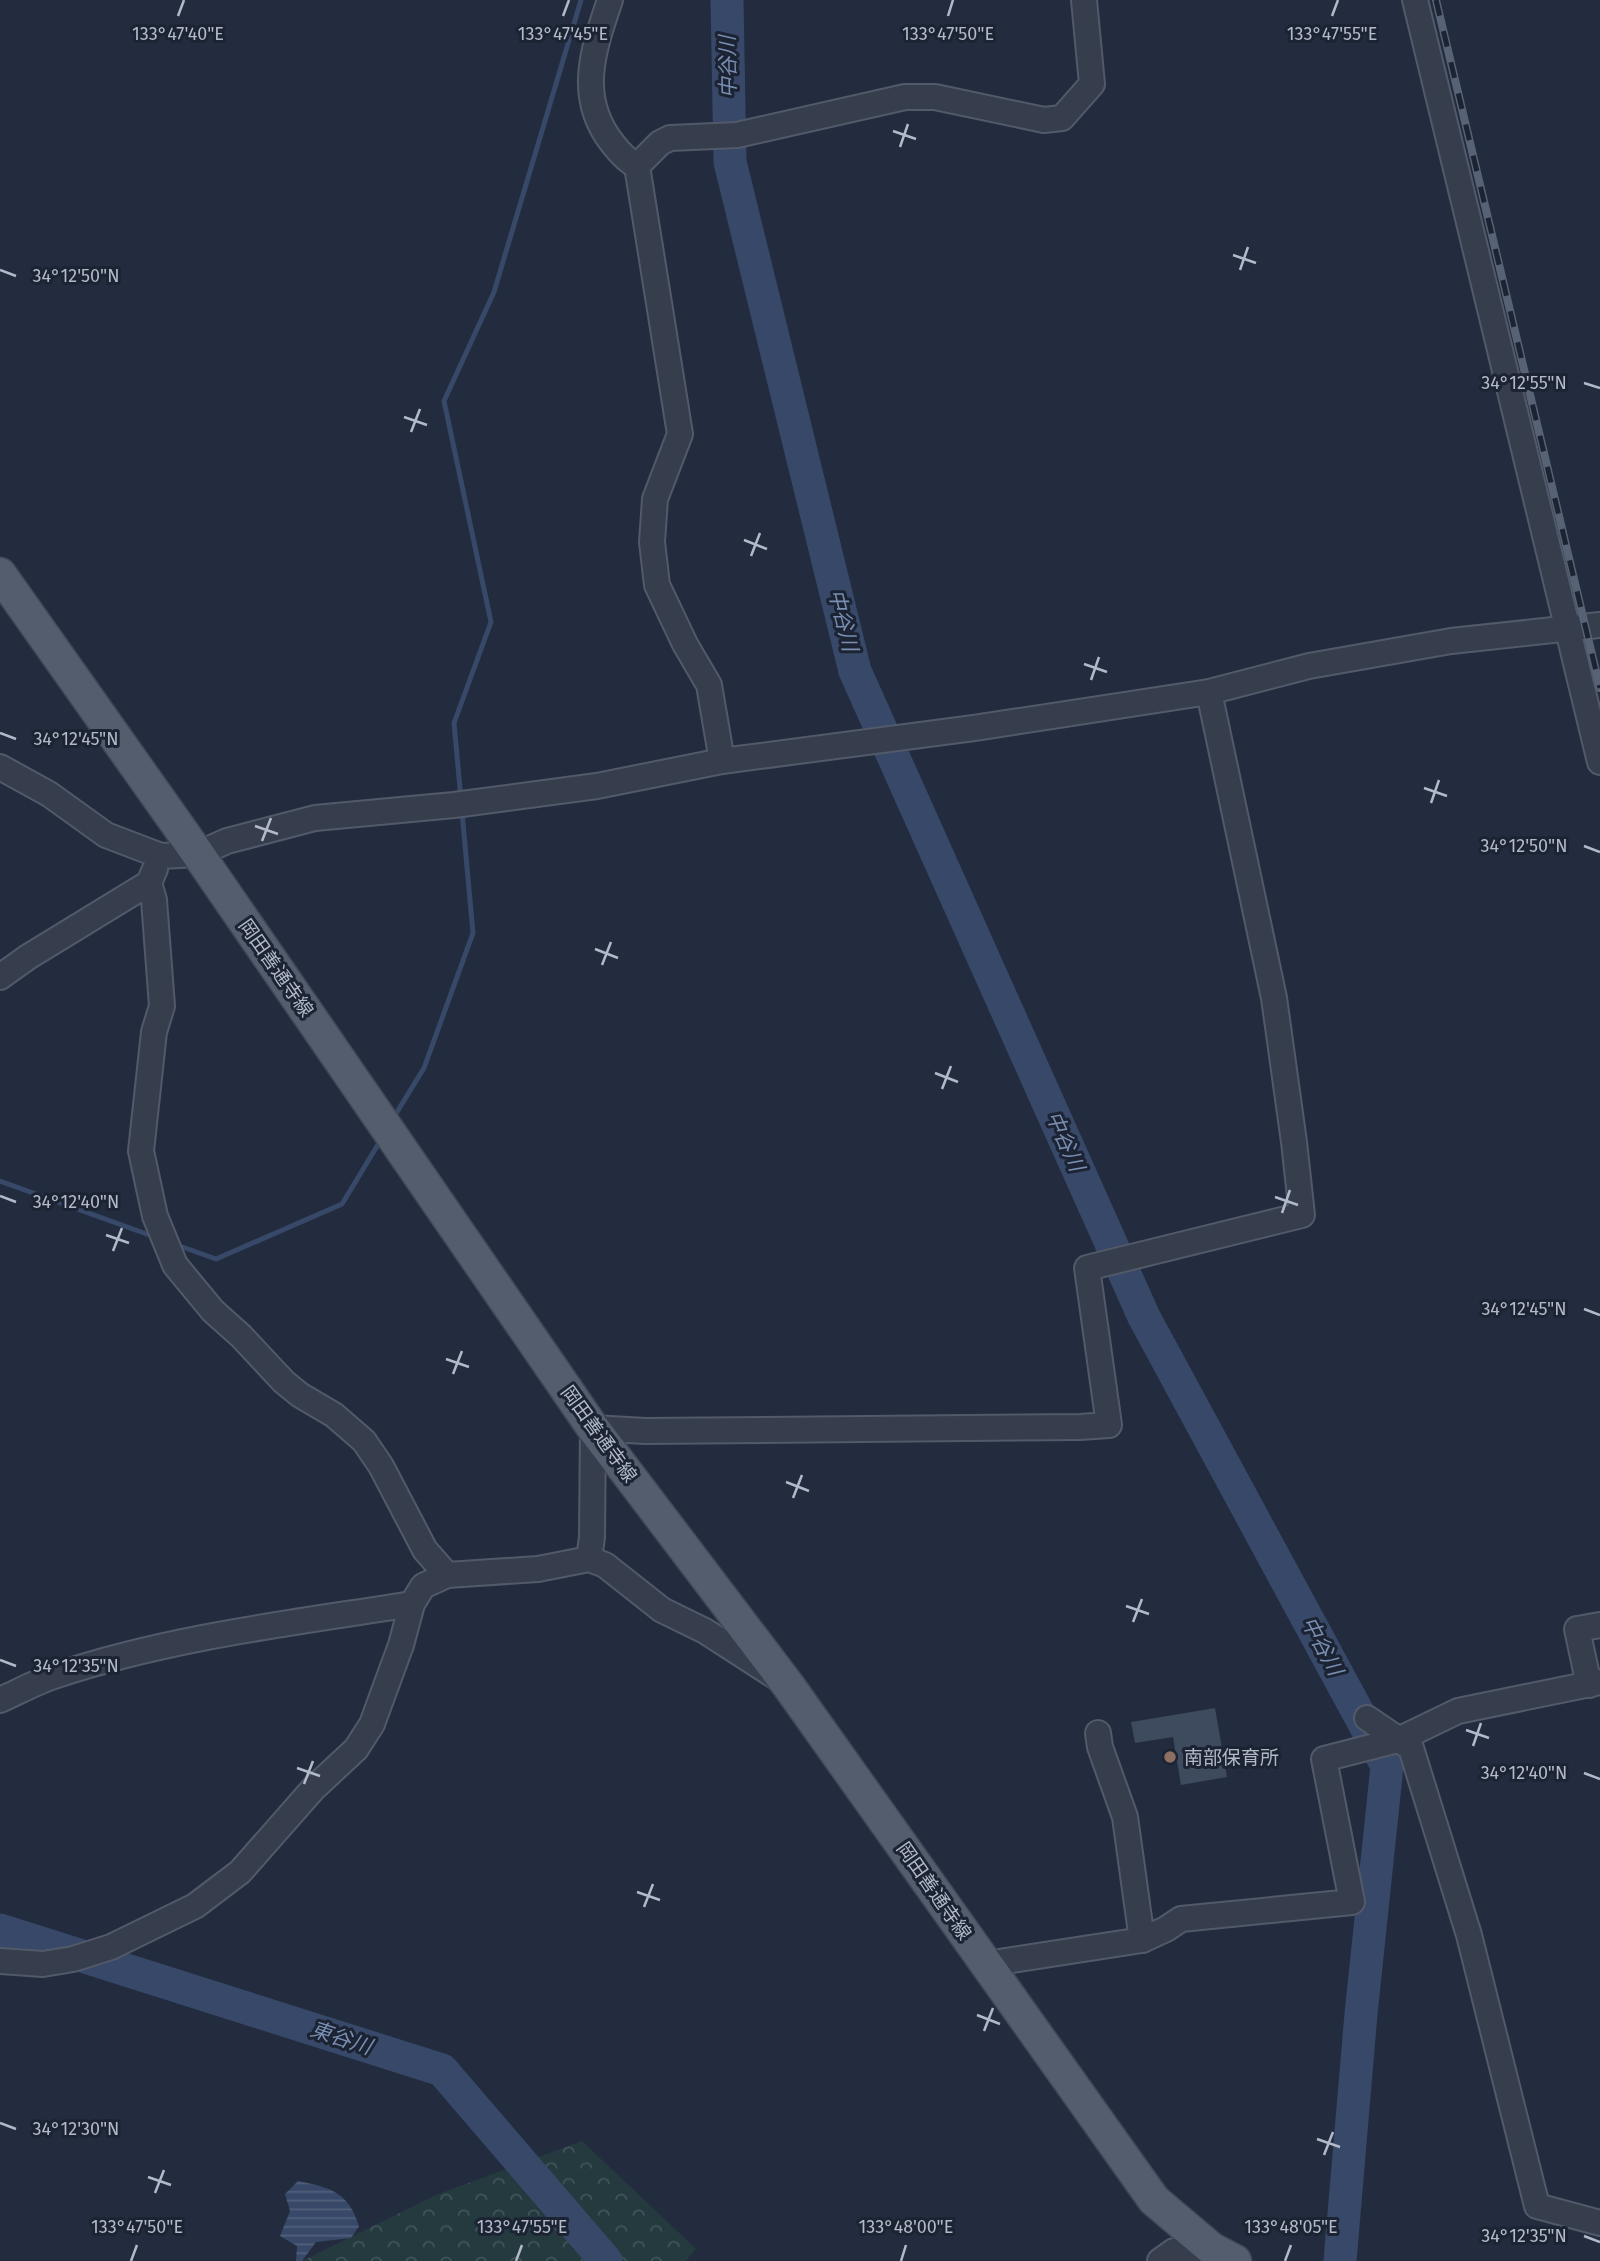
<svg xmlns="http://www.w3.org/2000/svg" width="1600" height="2261" font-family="'Fira Sans','Noto Sans JP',sans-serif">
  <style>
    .forest { fill: url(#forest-crowns) }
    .water { fill: url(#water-rules) }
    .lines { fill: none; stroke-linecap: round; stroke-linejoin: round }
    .stream { stroke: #374868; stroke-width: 5 }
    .river { stroke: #374868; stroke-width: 33 }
    .building { fill: #3e4a5d }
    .minor-casing { stroke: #525969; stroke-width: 28 }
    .major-casing { stroke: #404757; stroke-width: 35 }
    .minor { stroke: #363e4e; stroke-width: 24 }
    .major { stroke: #545d6e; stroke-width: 32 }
    .rail-casing { stroke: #586275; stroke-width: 8 }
    .rail { stroke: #1c2433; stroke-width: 5; stroke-dasharray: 16; stroke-linecap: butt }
    .ticks { fill: none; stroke: #b2b9c9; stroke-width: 2.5 }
    .education-dot { fill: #8d6e63; stroke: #1c2433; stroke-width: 2.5 }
    .labels { text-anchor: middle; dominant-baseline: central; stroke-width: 6; stroke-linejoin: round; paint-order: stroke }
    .street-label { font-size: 19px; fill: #b2b9c9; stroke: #1c2433 }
    .poi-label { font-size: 19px; fill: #b2b9c9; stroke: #1c2433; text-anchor: start }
    .water-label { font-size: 21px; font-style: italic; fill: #798eb2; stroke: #1c2433 }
    .ticks-label { font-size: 18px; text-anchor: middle; fill: #b2b9c9; stroke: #1c2433; stroke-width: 6; stroke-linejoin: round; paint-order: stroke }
  </style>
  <defs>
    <pattern id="forest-crowns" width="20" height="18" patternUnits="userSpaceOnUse" patternTransform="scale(1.75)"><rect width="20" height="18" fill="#243a3f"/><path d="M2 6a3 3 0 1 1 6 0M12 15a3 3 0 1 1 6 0" fill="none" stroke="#415459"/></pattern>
    <pattern id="water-rules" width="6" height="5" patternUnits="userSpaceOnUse" patternTransform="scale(1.75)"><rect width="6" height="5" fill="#374868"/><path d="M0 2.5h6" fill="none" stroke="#52607c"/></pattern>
  </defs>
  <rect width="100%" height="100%" fill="#222c3e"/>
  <!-- forest -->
  <path class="forest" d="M582 2141 696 2249 685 2261H302L436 2195Z"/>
  <!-- water -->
  <path class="water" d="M298 2181C332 2188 348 2192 359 2226L351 2238 316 2242 302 2261H296L297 2246 280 2236 290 2211 285 2194Z"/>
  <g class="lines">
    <!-- stream -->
    <g class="stream">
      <path d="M461 799 454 723 491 622 444 401 494 292 581 0"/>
      <path d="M394 1117 424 1068 473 933 462 812"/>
      <path d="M0 1181 155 1237"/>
      <path d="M174 1244 216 1259 342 1204 382 1138"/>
    </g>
    <!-- river -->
    <g class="river">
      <path d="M727 0 730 162 855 671 1144 1317 1387 1766 1361 2014 1340 2261"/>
      <path d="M0 1930 442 2070 606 2261"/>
    </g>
  </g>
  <!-- building -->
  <path class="building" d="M1215 1708 1227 1777 1181 1785 1173 1737 1135 1743 1131 1722Z"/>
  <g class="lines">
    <!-- minor casing -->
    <g class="minor-casing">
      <g id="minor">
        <path d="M610 0C593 50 576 98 613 144 620 153 627 161 637 166"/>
        <path d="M1415 0 1600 762"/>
        <path d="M722 761 709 685 685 644 657 585 652 542 655 499 680 434 637 166 660 143 670 138 737 135 905 97H935L1044 120 1062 118 1092 84 1084 0"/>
        <path d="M0 767 49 794 106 835 161 856 198 854 227 841 315 818 454 805 597 786 722 761 974 728 1209 692 1309 666 1451 641 1600 625"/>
        <path d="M149 883 154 900 162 1006 154 1032 141 1151 155 1216 175 1265 213 1311 241 1336 284 1382 300 1395 334 1415 364 1441 381 1466 425 1550 447 1575"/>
        <path d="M0 977 28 957 149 883 155 869"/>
        <path d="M589 1559 592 1537 593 1428 645 1431 1080 1427 1109 1425 1087 1268 1302 1215 1294 1142 1274 998 1209 692"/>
        <path d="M1589 1685 1577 1629 1600 1625"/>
        <path d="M0 1700C18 1692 36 1682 54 1676 170 1637 292 1623 412 1604"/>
        <path d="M1367 1718 1411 1748 1469 1935 1537 2206 1600 2223"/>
        <path d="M1098 1733 1100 1747 1125 1817 1142 1940"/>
        <path d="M0 1961 43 1964 73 1959 111 1947 195 1906 240 1872 313 1789 356 1749 372 1724 401 1645 412 1604 423 1586 447 1575 538 1569 589 1559 605 1565 662 1610 705 1631 778 1678"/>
        <path d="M986 1964 1142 1940 1166 1929 1181 1919 1352 1902 1324 1759 1398 1740 1458 1711 1600 1682"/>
        <path d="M1160 2261 1174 2251 1212 2249"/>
      </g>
    </g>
    <!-- major casing -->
    <g class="major-casing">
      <path id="major" d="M0 574 198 854 593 1428 788 1685 1154 2200 1212 2249 1235 2261"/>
    </g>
    <!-- minor -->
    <use href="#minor" class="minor"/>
    <!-- major -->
    <use href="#major" class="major"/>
    <!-- rail casing -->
    <g class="rail-casing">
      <path id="rail" d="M1436 0 1600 688"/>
    </g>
    <!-- rail -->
    <use href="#rail" class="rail"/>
  </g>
  <!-- ticks -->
  <path class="ticks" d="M178 16 184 0M563 16 569 0M948 16 953 0M1332 16 1338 0M893 131 916 139M900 147 908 124M1233 255 1256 263M0 270 16 276M1240 270 1248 247M1584 383 1600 388M404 417 427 425M411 432 420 409M744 540 767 549M751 556 760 533M1084 664 1107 672M1091 680 1099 657M0 733 16 739M1424 788 1447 796M1431 803 1439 780M255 826 278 834M262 841 271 818M1584 846 1600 852M595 949 618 958M602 965 611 942M935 1073 958 1082M942 1089 951 1066M0 1196 16 1202M1275 1197 1298 1205M1282 1213 1290 1190M106 1235 129 1243M113 1251 122 1228M1584 1309 1600 1315M446 1359 469 1367M453 1374 462 1351M786 1482 809 1491M793 1498 802 1475M1126 1606 1149 1614M1133 1622 1142 1599M0 1660 16 1666M1466 1730 1489 1738M1473 1746 1481 1723M297 1768 320 1776M1584 1773 1600 1779M304 1784 313 1761M637 1892 660 1900M644 1907 653 1884M977 2015 1000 2024M984 2031 993 2008M0 2123 16 2129M1317 2139 1340 2147M1324 2155 1333 2132M148 2177 171 2185M155 2193 164 2170M1584 2236 1600 2242M131 2261 137 2245M516 2261 522 2245M901 2261 906 2245M1285 2261 1291 2245"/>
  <!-- markers -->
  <circle class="education-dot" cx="1170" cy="1757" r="7"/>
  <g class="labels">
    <!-- street labels -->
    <g class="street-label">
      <text transform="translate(276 968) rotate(55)">岡田善通寺線</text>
      <text transform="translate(599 1434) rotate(54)">岡田善通寺線</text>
      <text transform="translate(934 1891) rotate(55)">岡田善通寺線</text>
    </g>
    <!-- poi labels -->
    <g class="poi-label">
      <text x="1184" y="1757">南部保育所</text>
    </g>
    <!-- water labels -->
    <g class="water-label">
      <text transform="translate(728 67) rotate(-91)">中谷川</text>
      <text transform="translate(843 620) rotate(76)">中谷川</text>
      <text transform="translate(1065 1141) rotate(66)">中谷川</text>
      <text transform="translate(1322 1646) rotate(62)">中谷川</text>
      <text transform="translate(341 2038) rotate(18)">東谷川</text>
    </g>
  </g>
  <g class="ticks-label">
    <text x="178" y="40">133°47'40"E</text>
    <text x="563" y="40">133°47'45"E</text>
    <text x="948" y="40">133°47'50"E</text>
    <text x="1332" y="40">133°47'55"E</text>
    <text x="76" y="282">34°12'50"N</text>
    <text x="1524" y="389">34°12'55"N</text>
    <text x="76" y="745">34°12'45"N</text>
    <text x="1524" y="852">34°12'50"N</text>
    <text x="76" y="1208">34°12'40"N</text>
    <text x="1524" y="1315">34°12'45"N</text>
    <text x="76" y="1672">34°12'35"N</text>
    <text x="1524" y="1779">34°12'40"N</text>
    <text x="76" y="2135">34°12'30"N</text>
    <text x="137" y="2233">133°47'50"E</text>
    <text x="522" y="2233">133°47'55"E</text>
    <text x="906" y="2233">133°48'00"E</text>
    <text x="1291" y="2233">133°48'05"E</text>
    <text x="1524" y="2242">34°12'35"N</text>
  </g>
</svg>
